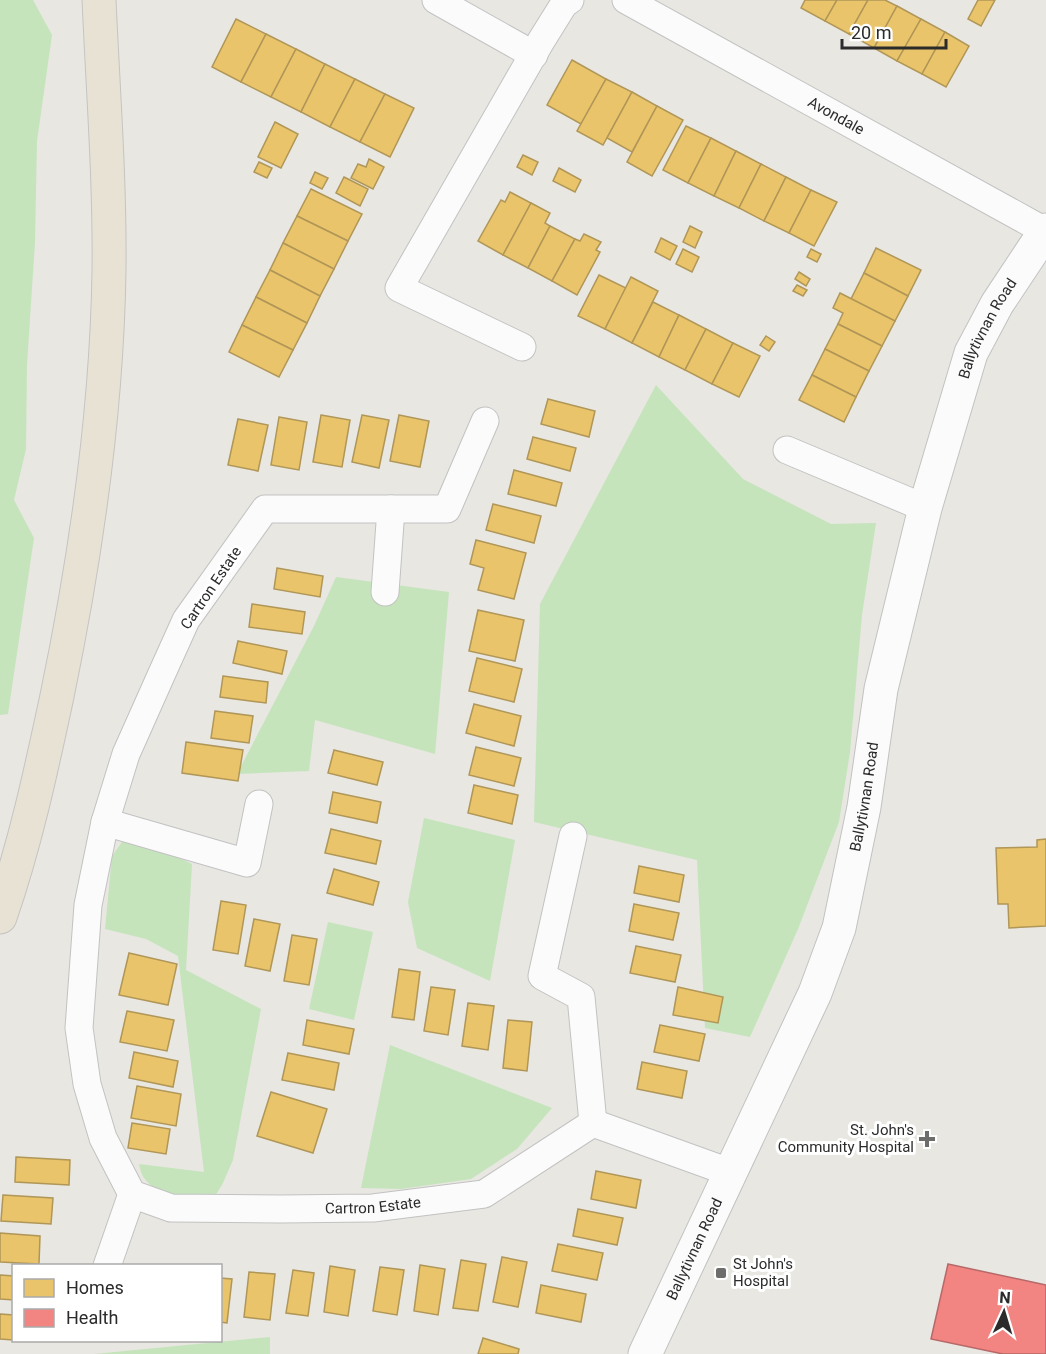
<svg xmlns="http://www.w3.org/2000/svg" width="1046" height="1354" font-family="Roboto,sans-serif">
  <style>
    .green { fill: #c5e4bc }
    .homes { fill: #e9c46a; stroke: #b09657; stroke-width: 1.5 }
    .health { fill: #f28482; stroke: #b66968; stroke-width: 1.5 }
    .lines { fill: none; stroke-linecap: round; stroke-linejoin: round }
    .minor-casing { stroke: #c2c2c2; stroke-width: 29 }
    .tertiary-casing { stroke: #c2c2c2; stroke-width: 35 }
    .trunk-casing { stroke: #c5c4c2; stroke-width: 35 }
    .minor { stroke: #fcfbfb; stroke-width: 27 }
    .tertiary { stroke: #fcfbfb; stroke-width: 33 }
    .trunk { stroke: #e8e2d4; stroke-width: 33 }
    .poi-dot { fill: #6d6d6b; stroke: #fff; stroke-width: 2 }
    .labels { text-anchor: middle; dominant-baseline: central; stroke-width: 6; stroke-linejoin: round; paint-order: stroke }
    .street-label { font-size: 15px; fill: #2b2b2b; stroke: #fff }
    .poi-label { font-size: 15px; fill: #2b2b2b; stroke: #fff; text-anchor: end }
  </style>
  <rect width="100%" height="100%" fill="#e8e7e2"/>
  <!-- green -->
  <g class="green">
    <path d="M0 0H33L52 35 37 141 35 242 27 365 26 449 14 500 34 538 8 714 0 715Z"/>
    <path d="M656 385 743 479 831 524 876 523 862 615 850 752 839 822 798 929 750 1037 705 1028 697 860 534 822 540 604Z"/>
    <path d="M336 577 449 592 435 754 315 720 309 771 237 774 314 626Z"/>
    <path d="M424 818 515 840 490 981 417 948 408 902Z"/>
    <path d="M133 840 145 842 192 864 186 970 261 1009 233 1160 222 1185 213 1199C191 1198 157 1197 144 1178 141 1174 140 1168 139 1164L204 1172 178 956 146 939 105 929 112 856 122 842Z"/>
    <path d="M328 922 373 932 354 1020 309 1009Z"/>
    <path d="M390 1045 552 1108 517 1149 471 1179 401 1189 361 1188Z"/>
    <path d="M270 1337V1354H94Z"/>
  </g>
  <!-- homes -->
  <g class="homes">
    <path d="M805 0H837L825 21 801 8Z"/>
    <path d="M837 0H868L849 34 825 21Z"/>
    <path d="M868 0H885L897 6 874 48 849 34Z"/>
    <path d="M978 0H995L981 26 968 19Z"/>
    <path d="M897 6 921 19 897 61 874 48Z"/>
    <path d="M236 19 266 34 241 82 212 67Z"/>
    <path d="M921 19 945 32 922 74 897 61Z"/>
    <path d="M945 32 969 46 946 87 922 74Z"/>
    <path d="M266 34 296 49 271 97 241 82Z"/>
    <path d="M296 49 325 64 301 112 271 97Z"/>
    <path d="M572 60 606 79 581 124 547 105Z"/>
    <path d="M325 64 355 79 330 127 301 112Z"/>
    <path d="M355 79 385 94 360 142 330 127Z"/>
    <path d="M606 79 632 92 603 145 577 131Z"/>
    <path d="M632 92 657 106 632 152 607 138Z"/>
    <path d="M385 94 414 108 390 157 360 142Z"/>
    <path d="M657 106 683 120 652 176 627 162Z"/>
    <path d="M275 122 298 134 281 168 258 157Z"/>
    <path d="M686 126 711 138 688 183 663 170Z"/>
    <path d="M711 138 736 151 714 196 688 183Z"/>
    <path d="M736 151 761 164 739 208 714 196Z"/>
    <path d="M523 155 538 162 532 175 517 167Z"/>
    <path d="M369 159 384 167 373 189 351 178 358 164 366 167Z"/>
    <path d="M259 162 272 168 267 178 254 172Z"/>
    <path d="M761 164 786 177 764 221 739 208Z"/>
    <path d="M559 168 581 180 575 192 553 181Z"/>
    <path d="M315 172 328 178 322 189 310 183Z"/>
    <path d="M344 177 368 189 360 206 336 193Z"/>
    <path d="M786 177 811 190 789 233 764 221Z"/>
    <path d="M311 189 362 214 348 241 297 216Z"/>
    <path d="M811 190 837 202 814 246 789 233Z"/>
    <path d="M510 192 531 203 503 255 478 241 501 200 505 202Z"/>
    <path d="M531 203 550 213 545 223 550 226 528 268 503 255Z"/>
    <path d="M297 216 348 241 334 269 283 243Z"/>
    <path d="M550 226 575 239 552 281 528 268Z"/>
    <path d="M690 226 702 232 695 248 683 242Z"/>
    <path d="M584 234 601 242 596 250 600 252 577 295 552 281 575 239 580 241Z"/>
    <path d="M661 238 677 246 670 260 655 252Z"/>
    <path d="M283 243 334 269 320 296 270 270Z"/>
    <path d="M876 248 921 270 908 296 864 273Z"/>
    <path d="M683 249 699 257 692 272 676 264Z"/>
    <path d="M811 249 821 254 817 262 807 257Z"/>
    <path d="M270 270 320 296 307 323 256 297Z"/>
    <path d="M799 272 810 279 806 286 795 279Z"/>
    <path d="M864 273 908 296 895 321 851 299Z"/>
    <path d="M599 275 626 288 605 329 578 316Z"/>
    <path d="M631 277 658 291 632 343 605 329Z"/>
    <path d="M797 285 807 290 803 296 793 291Z"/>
    <path d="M840 293 895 321 882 346 838 324 843 313 833 308Z"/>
    <path d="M256 297 307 323 293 350 242 325Z"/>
    <path d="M653 302 679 315 659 357 632 343Z"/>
    <path d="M679 315 706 329 685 370 659 357Z"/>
    <path d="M838 324 882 346 869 371 825 349Z"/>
    <path d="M242 325 293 350 279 377 229 352Z"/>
    <path d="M706 329 733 343 712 384 685 370Z"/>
    <path d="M766 336 775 342 769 351 760 345Z"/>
    <path d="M733 343 760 356 739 397 712 384Z"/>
    <path d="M825 349 869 371 856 397 812 375Z"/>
    <path d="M812 375 856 397 844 422 799 400Z"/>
    <path d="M548 399 595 411 589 437 541 424Z"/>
    <path d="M321 415 350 420 342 467 313 462Z"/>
    <path d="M362 415 389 420 379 468 352 462Z"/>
    <path d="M399 415 429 421 420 467 390 461Z"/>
    <path d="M279 417 307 422 299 470 271 465Z"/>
    <path d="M238 419 268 425 258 471 228 465Z"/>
    <path d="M533 437 576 448 570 471 527 459Z"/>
    <path d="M514 470 562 483 556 506 508 494Z"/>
    <path d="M493 504 541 516 534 543 486 530Z"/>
    <path d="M476 540 526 553 514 599 478 590 484 568 470 564Z"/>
    <path d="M277 568 323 576 320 597 274 589Z"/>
    <path d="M252 604 305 612 302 634 249 627Z"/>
    <path d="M478 610 524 620 515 661 469 651Z"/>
    <path d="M238 641 287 651 282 674 233 663Z"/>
    <path d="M477 658 522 669 514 702 469 691Z"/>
    <path d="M223 676 268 682 266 703 220 697Z"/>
    <path d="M474 704 521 716 514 746 466 733Z"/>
    <path d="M215 711 253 716 249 743 211 738Z"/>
    <path d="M186 742 243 750 238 781 182 773Z"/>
    <path d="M476 747 521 758 514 786 469 775Z"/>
    <path d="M334 750 383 762 377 785 328 773Z"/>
    <path d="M474 785 518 795 512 824 468 813Z"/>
    <path d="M333 792 381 802 377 823 329 813Z"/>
    <path d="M331 829 381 841 376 864 325 853Z"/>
    <path d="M1046 839V926L1009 928 1008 904H998L996 848 1037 847V840Z"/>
    <path d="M639 866 684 875 679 902 634 893Z"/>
    <path d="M334 869 379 882 373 905 327 893Z"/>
    <path d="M221 901 246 905 238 954 213 950Z"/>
    <path d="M634 904 679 913 673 940 629 931Z"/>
    <path d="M254 919 280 924 270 971 245 966Z"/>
    <path d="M292 935 317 939 309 985 284 981Z"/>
    <path d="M636 946 681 955 675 982 630 973Z"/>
    <path d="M129 953 177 964 168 1005 119 995Z"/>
    <path d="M399 969 420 972 414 1020 392 1017Z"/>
    <path d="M431 987 455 990 448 1035 424 1031Z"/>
    <path d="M678 987 723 997 718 1023 673 1015Z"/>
    <path d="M468 1003 494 1006 488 1050 462 1046Z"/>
    <path d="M127 1011 174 1020 167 1051 120 1042Z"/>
    <path d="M307 1020 354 1029 349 1054 303 1045Z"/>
    <path d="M508 1020 532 1022 527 1071 503 1068Z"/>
    <path d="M660 1025 705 1034 699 1061 654 1052Z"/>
    <path d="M134 1052 178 1061 173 1087 129 1078Z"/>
    <path d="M288 1053 339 1063 334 1090 282 1080Z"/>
    <path d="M642 1062 687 1071 682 1098 637 1089Z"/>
    <path d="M137 1086 181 1094 176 1126 131 1118Z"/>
    <path d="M271 1092 327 1109 313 1153 257 1136Z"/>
    <path d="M132 1123 170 1129 166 1154 128 1148Z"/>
    <path d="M16 1157 70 1160 69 1185 15 1182Z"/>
    <path d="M596 1171 641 1180 636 1208 591 1199Z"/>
    <path d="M3 1195 53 1198 51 1224 1 1221Z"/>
    <path d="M578 1209 623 1218 617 1245 573 1236Z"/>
    <path d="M0 1233 40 1236 39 1264 0 1262Z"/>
    <path d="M558 1244 603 1253 597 1280 552 1271Z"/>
    <path d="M502 1257 527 1262 518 1307 493 1302Z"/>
    <path d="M461 1260 486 1264 478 1311 453 1308Z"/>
    <path d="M420 1265 445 1269 438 1315 414 1311Z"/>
    <path d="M330 1266 355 1270 348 1316 324 1312Z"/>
    <path d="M380 1267 404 1270 397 1315 373 1311Z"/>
    <path d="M293 1270 314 1273 308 1316 286 1313Z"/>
    <path d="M249 1272 275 1274 270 1320 244 1317Z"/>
    <path d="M0 1275 14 1276V1300L0 1299Z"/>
    <path d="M220 1278 232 1279 227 1323 220 1322Z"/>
    <path d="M541 1285 586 1294 581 1322 536 1313Z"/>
    <path d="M0 1314 14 1315 13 1340 0 1339Z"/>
    <path d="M483 1338 519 1349 518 1354H478Z"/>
  </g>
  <!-- health -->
  <path class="health" d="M948 1264 1046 1285V1354H1003L931 1339Z"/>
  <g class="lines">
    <!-- minor casing -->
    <g class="minor-casing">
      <g id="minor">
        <path d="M436 0 534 55"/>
        <path id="s1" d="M626 0 1045 231"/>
        <path d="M522 347 399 288 541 41 564 4 570 0"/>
        <path d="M787 450 925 508"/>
        <path d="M391 509H447L485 421"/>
        <path id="s2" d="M385 592 391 509H265L186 620 163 671 126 754 105 822 88 905 79 1028 87 1084 103 1138 132 1194 171 1208 280 1209 373 1208 484 1194 593 1123 729 1172"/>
        <path d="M105 822 247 863 259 804"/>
        <path d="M573 836 542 976 581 997 593 1123"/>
        <path d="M107 1266 132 1194"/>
      </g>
    </g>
    <!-- tertiary casing -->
    <g class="tertiary-casing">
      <g id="tertiary">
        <path id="s3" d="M645 1354 815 993 839 928 864 807 881 689 925 508 971 353 997 304 1046 230"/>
      </g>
    </g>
    <!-- trunk casing -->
    <g class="trunk-casing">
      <path id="trunk" d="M0 917C25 845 41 771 57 696 86 556 107 414 109 270 110 180 103 90 99 0"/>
    </g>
    <!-- minor -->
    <use href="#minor" class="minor"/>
    <!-- tertiary -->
    <use href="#tertiary" class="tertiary"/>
    <!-- trunk -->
    <use href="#trunk" class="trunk"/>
  </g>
  <!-- markers -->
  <g class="poi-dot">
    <path d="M924 1130h6v6h6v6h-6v6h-6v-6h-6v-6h6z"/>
    <rect x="715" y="1267" width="12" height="12" rx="3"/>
  </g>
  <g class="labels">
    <!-- street labels -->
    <g class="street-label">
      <text stroke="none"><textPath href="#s1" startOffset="240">Avondale</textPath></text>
      <text stroke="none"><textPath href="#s3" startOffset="1088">Ballytivnan Road</textPath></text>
      <text transform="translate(211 588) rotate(-56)">Cartron Estate</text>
      <text stroke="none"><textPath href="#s3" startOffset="602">Ballytivnan Road</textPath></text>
      <text stroke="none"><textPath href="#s2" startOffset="1191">Cartron Estate</textPath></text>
      <text stroke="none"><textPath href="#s3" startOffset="116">Ballytivnan Road</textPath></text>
    </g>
    <!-- poi labels -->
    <g class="poi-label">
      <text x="914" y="1130">St. John's<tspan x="914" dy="17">Community Hospital</tspan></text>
      <text x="733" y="1264" text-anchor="start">St John's<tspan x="733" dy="17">Hospital</tspan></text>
    </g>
  </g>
  <!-- legend -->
  <rect x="12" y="1264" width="210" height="78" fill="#ffffff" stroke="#aaaaaa" stroke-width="1.5"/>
  <rect x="24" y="1279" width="30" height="18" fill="#e9c46a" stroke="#aaaaaa" stroke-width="1.5"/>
  <text x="66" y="1294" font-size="18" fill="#2b2b2b">Homes</text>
  <rect x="24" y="1309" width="30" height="18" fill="#f28482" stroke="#aaaaaa" stroke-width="1.5"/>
  <text x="66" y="1324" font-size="18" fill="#2b2b2b">Health</text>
  <!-- north arrow -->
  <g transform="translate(1004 1312) rotate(4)" stroke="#ffffff" stroke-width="4.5" paint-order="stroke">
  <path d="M0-4.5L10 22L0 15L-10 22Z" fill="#2b2b2b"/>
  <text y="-9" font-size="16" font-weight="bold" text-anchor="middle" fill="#2b2b2b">N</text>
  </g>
  <!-- scale -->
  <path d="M842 39v9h104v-9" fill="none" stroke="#2b2b2b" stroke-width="3"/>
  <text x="851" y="39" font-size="18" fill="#2b2b2b" stroke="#ffffff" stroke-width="4.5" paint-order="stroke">20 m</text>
</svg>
